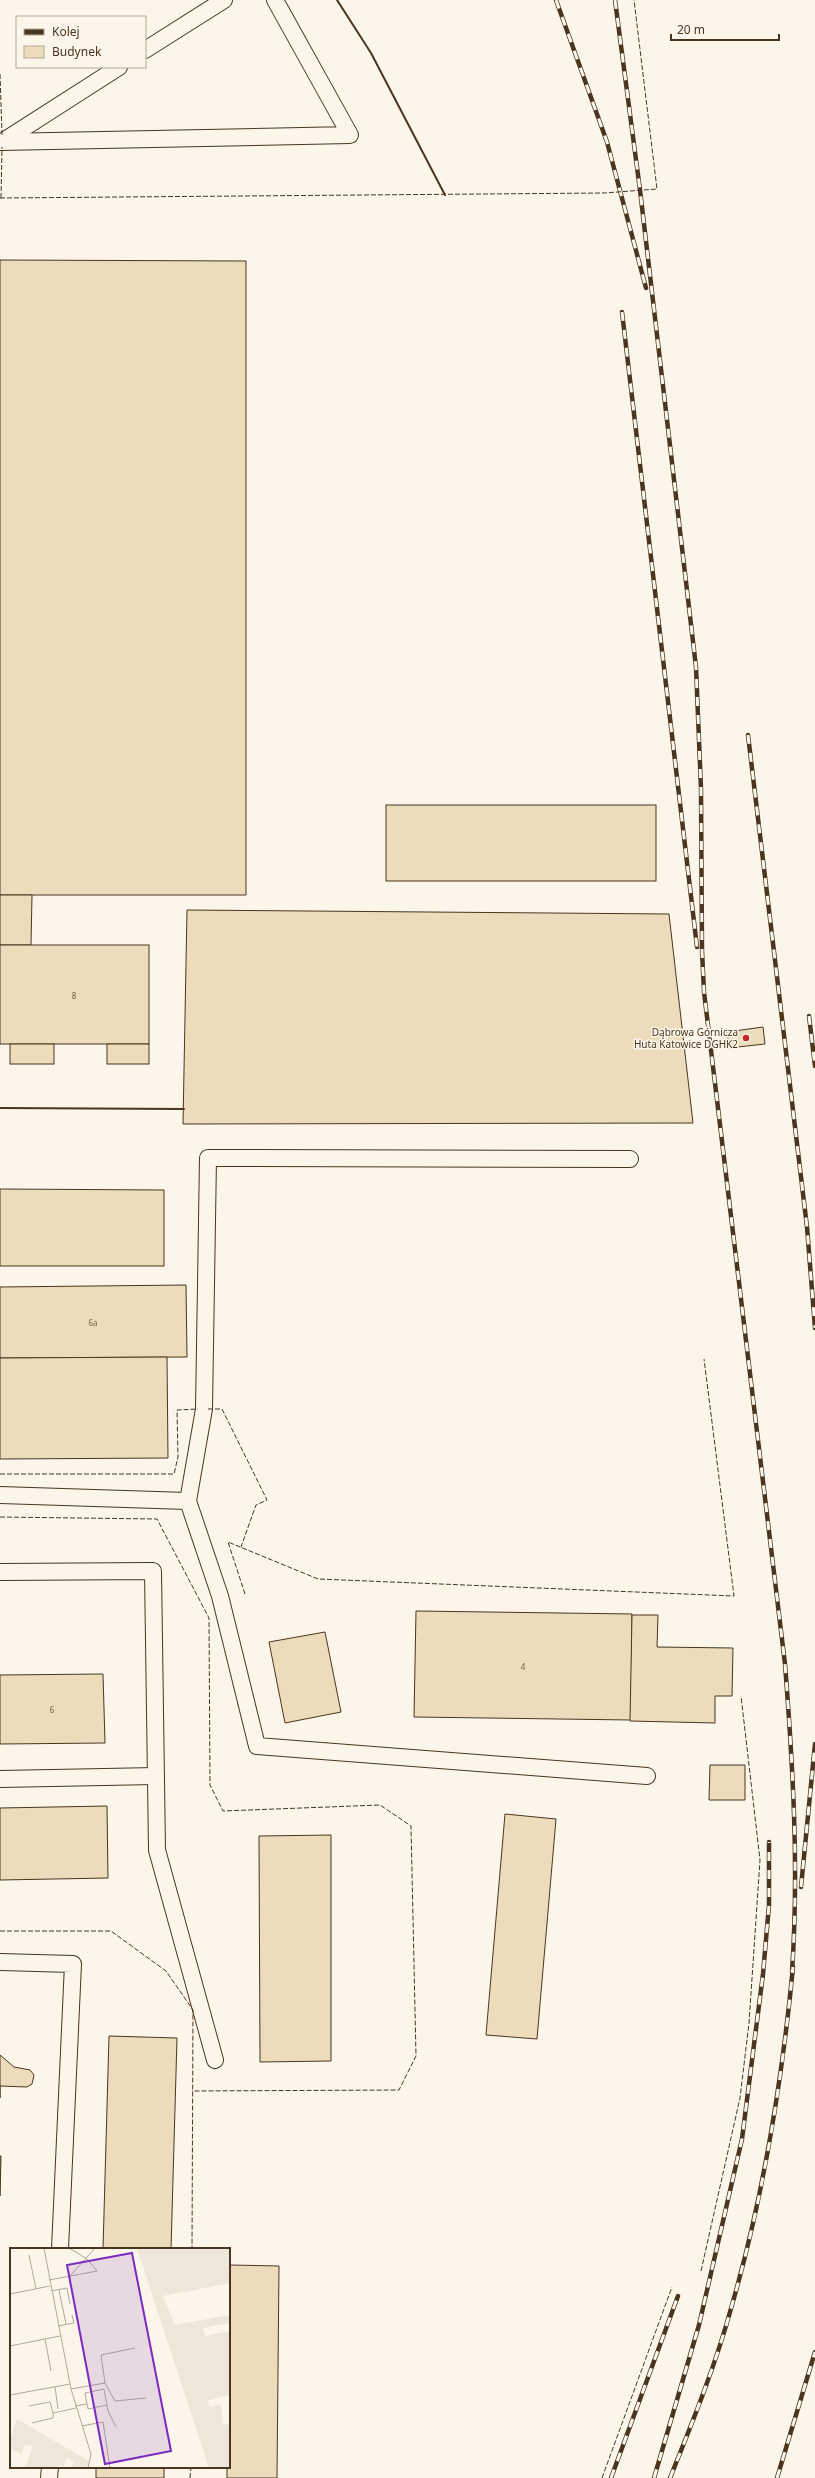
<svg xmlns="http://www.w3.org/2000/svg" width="815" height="2478" font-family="'Noto Sans',sans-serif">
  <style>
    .building { fill: #ecdcbc; stroke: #4a3520 }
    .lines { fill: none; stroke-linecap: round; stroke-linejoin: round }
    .service-casing { stroke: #4a3520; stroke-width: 18 }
    .service { stroke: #fbf6e9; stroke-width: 16 }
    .rail-casing { stroke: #4a3520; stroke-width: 4.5 }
    .rail { stroke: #fbf6e9; stroke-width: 3; stroke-dasharray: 9; stroke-linecap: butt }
    .fence { stroke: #4a3520; stroke-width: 1; stroke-dasharray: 5 2; stroke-linecap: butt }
    .wall { stroke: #4a3520; stroke-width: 2 }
    .poi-dot { fill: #c62828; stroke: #fbf6e9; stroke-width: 1.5 }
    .labels { text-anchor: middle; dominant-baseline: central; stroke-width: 3; stroke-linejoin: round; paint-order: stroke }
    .number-label { font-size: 8px; fill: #725f47 }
    .poi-label { font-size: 10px; fill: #4a3520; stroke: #fbf6e9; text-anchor: end }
    .inset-road { fill: none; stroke: #b4a999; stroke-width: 1 }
    .view { fill: #7b2cbf; fill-opacity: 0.15; stroke: #7b2cbf; stroke-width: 2 }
    .inset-edge { fill: none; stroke: #4a3520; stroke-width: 2 }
  </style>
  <rect width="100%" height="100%" fill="#fbf6e9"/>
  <!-- building -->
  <g class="building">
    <path d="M0 260 246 261V895H0Z"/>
    <rect x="386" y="805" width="270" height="76"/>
    <path d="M0 895H32L31 945H0Z"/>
    <path d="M187 910 669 914 693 1123 183 1124Z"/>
    <rect x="0" y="945" width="149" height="99"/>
    <path d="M763 1027 765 1044 729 1048 727 1032Z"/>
    <rect x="10" y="1044" width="44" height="20"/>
    <rect x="107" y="1044" width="42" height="20"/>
    <path d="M0 1189 164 1190V1266H0Z"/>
    <path d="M186 1285 187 1357 0 1358V1287Z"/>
    <path d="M167 1357 168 1458 0 1459V1358Z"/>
    <path d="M416 1611 632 1614 631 1720 414 1717Z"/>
    <path d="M632 1615H658L657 1647 733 1648 732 1696H715V1723L630 1721Z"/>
    <path d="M325 1632 341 1712 285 1723 269 1642Z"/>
    <path d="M103 1674 105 1743 0 1744V1675Z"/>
    <path d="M710 1765H745V1800H709Z"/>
    <path d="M107 1806 108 1878 0 1880V1808Z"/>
    <path d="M505 1814 556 1819 537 2039 486 2035Z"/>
    <path d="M331 1835V2061L260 2062 259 1836Z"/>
    <path d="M109 2036 177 2038 171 2249H103Z"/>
    <path d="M0 2055 14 2067 30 2070 34 2075 32 2084 27 2087 0 2086V2098Z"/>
    <path d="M0 2156H1L0 2196Z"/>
    <path d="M229 2265 279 2266 277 2478H227V2467H229Z"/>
    <rect x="96" y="2467" width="68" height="11"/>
  </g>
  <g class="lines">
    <!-- service casing -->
    <g class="service-casing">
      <g id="service">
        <path d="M145 50 224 0"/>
        <path d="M0 142 350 135 275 0"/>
        <path d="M2 142 119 67"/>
        <path d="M0 1495 188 1501 220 1596 257 1746 647 1776"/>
        <path d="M188 1501 204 1409 208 1158 630 1159"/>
        <path d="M0 1572 153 1571 157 1850 215 2060"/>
        <path d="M0 1779 156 1776"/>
        <path d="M0 1962 73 1964 60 2249"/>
        <path d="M49 2478 50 2467"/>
      </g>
    </g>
    <!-- service -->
    <use href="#service" class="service"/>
    <!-- rail casing -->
    <g class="rail-casing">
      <g id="rail">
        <path d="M556 0 607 142 646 288"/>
        <path d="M615 0 640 190 696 667 701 789 702 951 704 992 785 1664C793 1767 799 1869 792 1972"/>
        <path d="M622 312 697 947"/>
        <path d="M748 735 807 1227 815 1328"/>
        <path d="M809 1016 815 1066"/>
        <path d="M801 1887 815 1744"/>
        <path d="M611 2478 678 2296"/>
        <path d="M654 2478 699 2325 742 2139 763 1974 769 1905V1842"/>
        <path d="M670 2478C693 2421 716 2364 732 2305 764 2194 782 2081 793 1967"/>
        <path d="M777 2478 815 2352"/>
      </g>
    </g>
    <!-- rail -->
    <use href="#rail" class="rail"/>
    <!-- fence -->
    <g class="fence">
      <path d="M0 74 2 135"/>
      <path d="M0 198 604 193 657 189 634 0"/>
      <path d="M1 198 2 147"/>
      <path d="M208 1409H222L267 1500 256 1505 241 1547"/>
      <path d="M0 1474H174L178 1457 177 1410 198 1409"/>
      <path d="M0 1517 157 1519 209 1618 210 1785 223 1811 380 1805 411 1826 416 2056 399 2090 192 2091"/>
      <path d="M245 1594 228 1542 318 1579 734 1596 704 1359"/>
      <path d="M0 1931H111L166 1971 193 2010 192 2249"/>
      <path d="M701 2271 740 2098 749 2023 760 1860 741 1696"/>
      <path d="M190 2478 191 2467"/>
      <path d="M602 2478 672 2287"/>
    </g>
    <!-- wall -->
    <g class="wall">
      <path d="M337 0 371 53 445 195"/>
      <path d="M0 1108 184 1109"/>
    </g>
  </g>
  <!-- markers -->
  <circle class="poi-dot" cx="746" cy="1038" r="4"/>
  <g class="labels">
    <!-- number labels -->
    <g class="number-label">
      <text x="74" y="995">8</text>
      <text x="93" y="1322">6a</text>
      <text x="523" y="1666">4</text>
      <text x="52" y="1709">6</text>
    </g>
    <!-- poi labels -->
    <g class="poi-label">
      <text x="738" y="1032">Dąbrowa Górnicza<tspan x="738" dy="12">Huta Katowice DGHK2</tspan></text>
    </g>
  </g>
  <!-- overview -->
  <g transform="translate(10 2248)">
    <rect width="220" height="220" fill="#fbf6e9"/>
    <path d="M127 0H220V35L153 48 165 77 220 67V75L193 80 195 88 220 83V147L198 152 199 159 211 156 213 177 220 176V220H199ZM7 171 79 213 76 220H61L64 213 57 210 54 218 49 217 48 220H15L23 198 15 196 11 206 0 200V191Z" fill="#ede6d9"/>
    <path class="inset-road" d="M34 0 61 141 81 206 78 220M19 7 26 41M60 28 85 0M39 32 87 23 77 11 59 0M49 42 56 76M41 43 57 40 60 56M0 46 40 38M48 78 64 75 62 67M35 91 41 123M0 98 50 88M95 135 91 107 125 100M45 139 48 161M61 141 95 135 105 153 136 150M0 147 60 136M77 156 78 161 97 157M19 158 40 154 43 165 66 160M65 158 77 156 75 145 94 141 98 163 106 179M22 175 43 170V165M72 178 93 174 100 220"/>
    <path class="view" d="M122 5 161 203 95 216 57 17Z"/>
    <rect width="220" height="220" class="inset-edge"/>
  </g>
  <!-- legend -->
  <rect x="16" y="16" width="130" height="52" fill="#fbf6e9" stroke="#b4a999"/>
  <rect x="24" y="29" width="20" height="6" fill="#4a3520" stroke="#b4a999"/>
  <text x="52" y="36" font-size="12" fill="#4a3520">Kolej</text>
  <rect x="24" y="46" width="20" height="12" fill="#ecdcbc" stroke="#b4a999"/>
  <text x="52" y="56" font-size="12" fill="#4a3520">Budynek</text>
  <!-- scale -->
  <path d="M671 34v6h108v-6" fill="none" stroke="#4a3520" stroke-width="2"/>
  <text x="677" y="34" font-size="12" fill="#4a3520" stroke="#fbf6e9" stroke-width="3" paint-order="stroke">20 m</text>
</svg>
